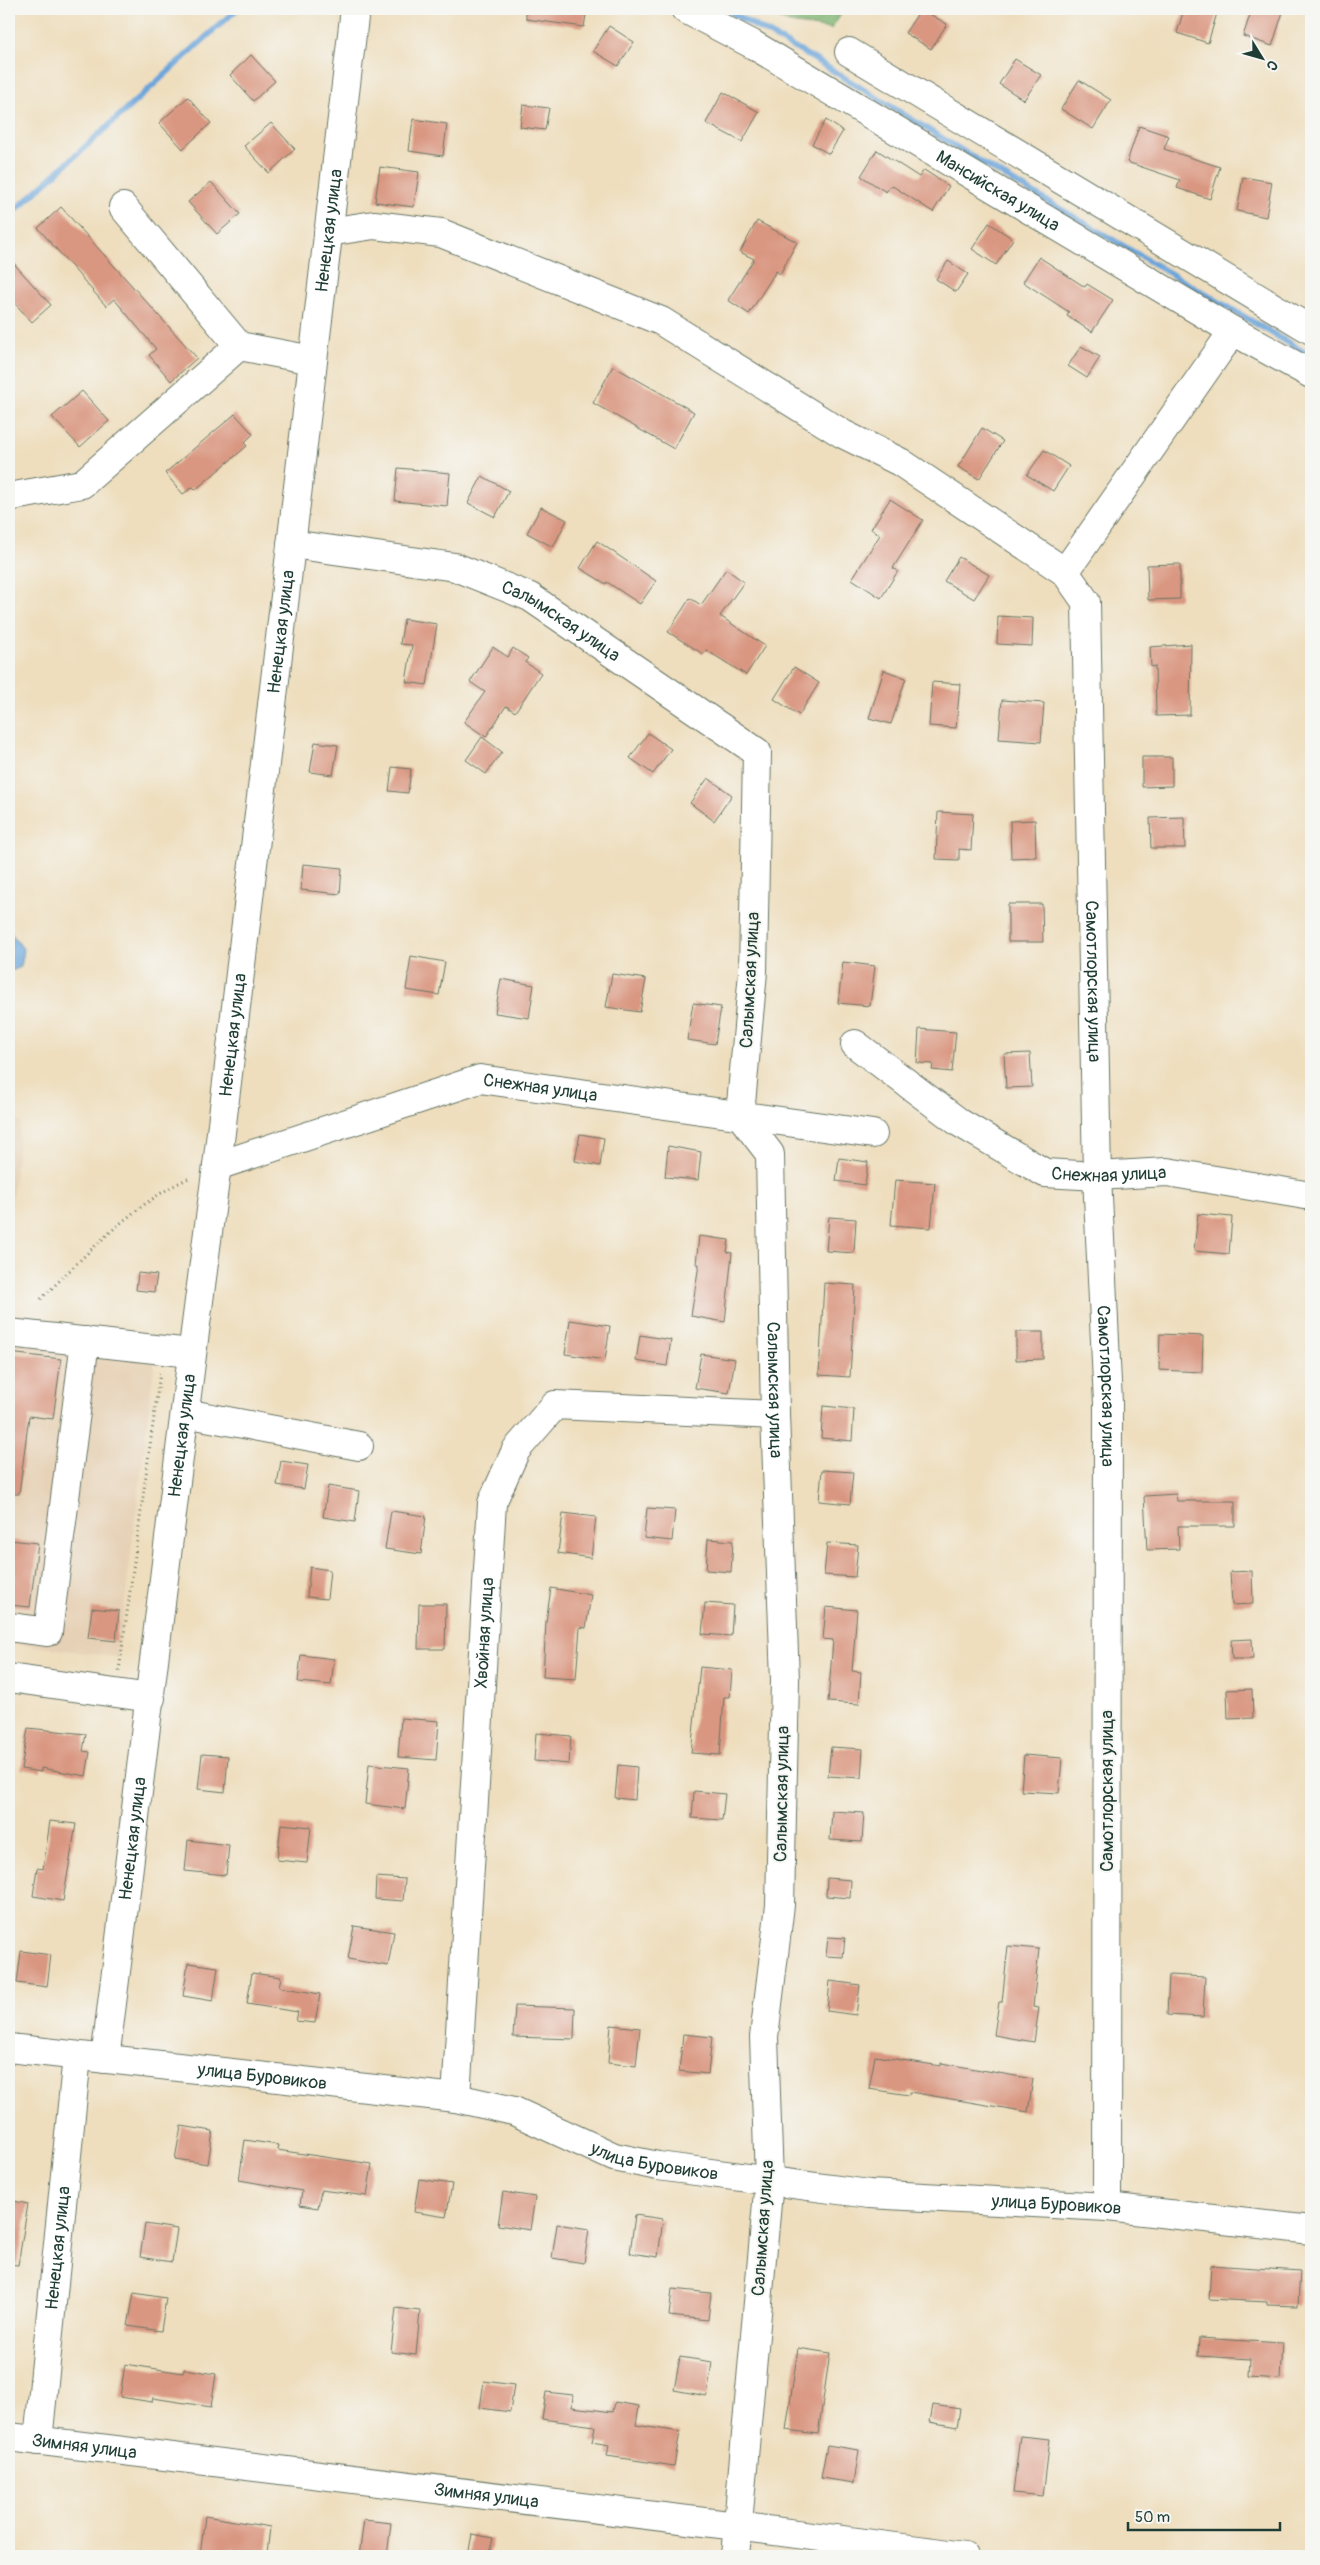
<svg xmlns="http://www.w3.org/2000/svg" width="1320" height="2565" font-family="Pangolin,sans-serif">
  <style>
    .built { fill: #e6d1b6 }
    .forest { fill: #7db26e; stroke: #4e7851 }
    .water { fill: #6ba5da; stroke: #457187 }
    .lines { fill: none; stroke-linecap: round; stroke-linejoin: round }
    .stream { stroke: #6ba5da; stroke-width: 6 }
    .building { fill: #d99680 }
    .minor-casing { stroke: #677564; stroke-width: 30 }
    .path { stroke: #677564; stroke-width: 3; stroke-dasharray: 1 4; stroke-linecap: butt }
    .minor { stroke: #fff; stroke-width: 28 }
    .labels { text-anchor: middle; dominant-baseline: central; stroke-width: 4; stroke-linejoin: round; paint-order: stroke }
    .street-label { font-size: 18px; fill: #1f3d34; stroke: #f6f6f2 }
  </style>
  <rect width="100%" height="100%" fill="#f6f6f2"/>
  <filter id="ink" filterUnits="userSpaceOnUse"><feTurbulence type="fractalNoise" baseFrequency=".02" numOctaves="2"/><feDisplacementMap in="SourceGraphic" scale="10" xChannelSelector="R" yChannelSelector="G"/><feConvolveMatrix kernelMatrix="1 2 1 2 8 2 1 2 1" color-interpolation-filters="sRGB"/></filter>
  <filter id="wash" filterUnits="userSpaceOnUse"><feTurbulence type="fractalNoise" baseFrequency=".0096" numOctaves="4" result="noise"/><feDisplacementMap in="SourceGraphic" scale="20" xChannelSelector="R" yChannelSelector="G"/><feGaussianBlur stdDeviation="1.12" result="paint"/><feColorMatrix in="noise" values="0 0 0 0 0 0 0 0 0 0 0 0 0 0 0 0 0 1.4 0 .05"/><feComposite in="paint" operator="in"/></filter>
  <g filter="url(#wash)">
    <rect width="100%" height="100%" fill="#eedebe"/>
    <!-- built -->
    <g class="built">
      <path d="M9 1120 21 1122 9 1225Z"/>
      <path d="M9 1318 158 1336 118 1657 9 1643Z"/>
    </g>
    <!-- forest -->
    <path class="forest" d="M760 9H845L831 29 789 23Z"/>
    <!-- water -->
    <path class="water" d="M9 930 24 950 21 967 9 972Z"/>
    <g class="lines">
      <!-- stream -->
      <g class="stream">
        <path d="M725 9 814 59 987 166 1311 356"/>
        <path d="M9 216 237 9"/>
      </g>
    </g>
    <g id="blocks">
      <!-- building -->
      <g class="building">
        <path d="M526 9H587L584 27 526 19Z"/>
        <path d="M921 9 947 24 931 49 905 33Z"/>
        <path d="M1184 9H1202L1217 13 1208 43 1177 33Z"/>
        <path d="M1252 9H1284L1272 46 1243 36Z"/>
        <path d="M609 26 634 42 618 66 593 51Z"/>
        <path d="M251 55 275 81 253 101 230 75Z"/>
        <path d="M1015 59 1041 75 1024 100 999 84Z"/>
        <path d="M1079 80 1111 100 1093 129 1061 109Z"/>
        <path d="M723 92 759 112 742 142 706 123Z"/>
        <path d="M188 97 211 123 183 149 159 123Z"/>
        <path d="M523 105 549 108 545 130 520 127Z"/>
        <path d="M413 119 447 124 443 156 409 151Z"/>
        <path d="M826 120 843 131 829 154 812 144Z"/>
        <path d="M271 123 295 149 269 173 244 146Z"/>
        <path d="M1139 126 1169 136 1164 149 1220 167 1210 199 1177 188 1180 180 1127 162Z"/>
        <path d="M877 150 919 177 924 170 949 186 933 212 891 185 886 192 861 176Z"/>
        <path d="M380 167 419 172 414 207 375 202Z"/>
        <path d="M1243 177 1272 182 1266 217 1237 211Z"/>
        <path d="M211 182 240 214 217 234 188 202Z"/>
        <path d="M61 207 197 358 171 381 149 355 156 349 114 299 106 306 38 228Z"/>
        <path d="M757 221 797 242 780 274 776 271 749 314 728 300 754 259 740 252Z"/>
        <path d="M989 223 1013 239 996 265 972 249Z"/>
        <path d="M1039 257 1085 287 1087 284 1113 300 1092 332 1067 316 1069 312 1023 282Z"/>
        <path d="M9 258 51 305 32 322 9 297Z"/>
        <path d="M948 261 968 274 956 292 936 279Z"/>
        <path d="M1081 346 1100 357 1087 378 1068 366Z"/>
        <path d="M613 366 694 412 674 449 593 403Z"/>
        <path d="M82 391 109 421 80 447 52 417Z"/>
        <path d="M235 414 253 434 244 443 247 446 195 490 193 487 183 494 165 473Z"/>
        <path d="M982 428 1003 441 979 479 958 467Z"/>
        <path d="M1044 450 1069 466 1053 491 1027 475Z"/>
        <path d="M398 468 450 473 447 506 395 501Z"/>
        <path d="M482 476 509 491 495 517 468 503Z"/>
        <path d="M890 499 923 520 893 568 898 571 881 598 852 579 880 535 871 529Z"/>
        <path d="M541 507 567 520 553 547 527 533Z"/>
        <path d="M597 541 656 581 640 604 607 582 606 584 580 568Z"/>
        <path d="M959 557 989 575 974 599 944 581Z"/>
        <path d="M1180 564V599L1148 600 1147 565Z"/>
        <path d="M726 569 744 582 720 616 765 646 746 675 706 650 703 654 668 632 690 598 701 605Z"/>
        <path d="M998 616 1033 618 1032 646 997 644Z"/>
        <path d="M404 619 437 624 427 685 406 682 412 645 400 644Z"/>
        <path d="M1191 644 1190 715 1156 716 1155 666 1151 667 1150 647Z"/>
        <path d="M493 647 508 657 513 648 528 658 525 662 541 673 515 712 506 706 486 737 464 722 485 692 470 682Z"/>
        <path d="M794 667 819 683 799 715 774 699Z"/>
        <path d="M884 670 906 678 891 724 869 718Z"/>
        <path d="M932 682 960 684 956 728 929 726Z"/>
        <path d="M1002 700 1044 703 1041 742 999 739Z"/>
        <path d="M648 733 671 749 653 774 630 758Z"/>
        <path d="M482 737 502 752 486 774 466 760Z"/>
        <path d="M315 742 338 745 333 775 310 772Z"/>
        <path d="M1142 757H1172V786L1142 787Z"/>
        <path d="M392 767 411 769 408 793 389 791Z"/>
        <path d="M708 778 732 795 714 821 690 803Z"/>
        <path d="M938 812 973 814 971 850 959 849V860L936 859Z"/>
        <path d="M1184 817 1185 848H1151L1150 818Z"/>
        <path d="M1035 820 1036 857 1011 858 1010 821Z"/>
        <path d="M303 864 342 868 340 894 301 890Z"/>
        <path d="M1008 904H1042L1043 942H1008Z"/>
        <path d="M411 956 445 962 439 995 406 990Z"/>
        <path d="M843 962 875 966 870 1006 838 1003Z"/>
        <path d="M612 974 646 979 640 1012 606 1007Z"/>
        <path d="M501 979 534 985 529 1018 495 1013Z"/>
        <path d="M693 1003 721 1007 715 1044 687 1040Z"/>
        <path d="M919 1029 956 1032 952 1072 932 1070 933 1064 917 1063Z"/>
        <path d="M1030 1053 1032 1087 1006 1088 1004 1054Z"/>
        <path d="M580 1134 604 1138 600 1166 575 1161Z"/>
        <path d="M668 1146 701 1152 698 1180 665 1177Z"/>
        <path d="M839 1158 868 1162 865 1185 836 1181Z"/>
        <path d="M895 1180 935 1183 931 1228 891 1225Z"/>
        <path d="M1198 1214 1232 1217 1229 1254 1194 1251Z"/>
        <path d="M829 1217 856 1219 854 1253 826 1251Z"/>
        <path d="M699 1236 729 1240 727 1252 732 1253 725 1322 691 1316 699 1264H696Z"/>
        <path d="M138 1273 157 1275 154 1292 136 1290Z"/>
        <path d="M824 1283 855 1285 850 1377 819 1375Z"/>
        <path d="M570 1320 610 1326 605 1360 565 1354Z"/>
        <path d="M1016 1332H1043V1359L1016 1360Z"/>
        <path d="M1160 1334 1203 1336 1202 1372 1159 1370Z"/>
        <path d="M640 1335 671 1340 667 1366 636 1361Z"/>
        <path d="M9 1353 61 1359 53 1419 29 1416 19 1494H9Z"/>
        <path d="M701 1354 735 1359 729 1393 695 1388Z"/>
        <path d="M823 1406 854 1409 852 1441 821 1438Z"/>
        <path d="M281 1461 308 1465 304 1489 277 1485Z"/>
        <path d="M822 1470 853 1472 850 1504 819 1501Z"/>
        <path d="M328 1486 359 1491 355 1522 323 1517Z"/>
        <path d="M1176 1494 1177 1501H1235V1526H1178L1179 1549 1147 1550 1144 1496Z"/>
        <path d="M647 1508 675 1510 672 1541 644 1538Z"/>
        <path d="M391 1511 426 1516 421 1554 385 1549Z"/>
        <path d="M563 1513 596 1517 591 1558 558 1553Z"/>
        <path d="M708 1539 733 1541 731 1572 706 1570Z"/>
        <path d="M9 1540 38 1543 30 1607 9 1605Z"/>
        <path d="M827 1543 858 1545 855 1577 824 1575Z"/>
        <path d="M310 1567 330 1570 327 1599 307 1597Z"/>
        <path d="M1252 1571 1253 1604 1232 1605 1230 1572Z"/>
        <path d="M551 1588 591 1595 586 1628 580 1627 576 1679 543 1677 546 1622Z"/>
        <path d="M705 1603 733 1605 731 1636 702 1634Z"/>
        <path d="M419 1604H446L445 1649H418Z"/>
        <path d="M826 1607 857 1610 852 1671 861 1672 859 1704 828 1702 833 1640 823 1639Z"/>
        <path d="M92 1608 119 1611 116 1641 88 1638Z"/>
        <path d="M1252 1639 1253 1659H1232L1231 1640Z"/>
        <path d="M301 1655 334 1659 331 1685 298 1682Z"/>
        <path d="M700 1667 732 1670 730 1697H724L720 1755 691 1753Z"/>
        <path d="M1252 1689 1253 1718 1228 1719 1227 1690Z"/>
        <path d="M401 1718 439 1721 436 1760 398 1757Z"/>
        <path d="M28 1728 86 1734 83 1751 90 1752 86 1776 41 1768V1772L21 1769Z"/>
        <path d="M536 1733 571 1736 569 1764 534 1761Z"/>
        <path d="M831 1747 863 1749 861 1778 828 1776Z"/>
        <path d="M202 1754 228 1756 225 1792 198 1789Z"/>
        <path d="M1024 1755 1062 1758 1059 1793 1021 1791Z"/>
        <path d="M369 1764 409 1768 405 1809 365 1804Z"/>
        <path d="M618 1765 637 1767 635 1800 615 1798Z"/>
        <path d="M694 1791 725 1794 722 1820 692 1818Z"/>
        <path d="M832 1811 864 1813 862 1842 830 1840Z"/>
        <path d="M50 1821 76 1824 63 1901 33 1896 37 1868 43 1869Z"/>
        <path d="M281 1824 311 1827 307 1863 277 1860Z"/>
        <path d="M188 1840 229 1845 226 1875 185 1871Z"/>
        <path d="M376 1877 405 1879 403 1901 375 1899Z"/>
        <path d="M827 1878 851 1880 850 1898 826 1896Z"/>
        <path d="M354 1926 394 1932 388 1966 348 1959Z"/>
        <path d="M828 1937 845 1938 843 1957 826 1956Z"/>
        <path d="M1008 1946 1039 1949 1033 2007 1039 2008 1034 2042 994 2035 999 2002H1002Z"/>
        <path d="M21 1951 51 1955 47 1987 17 1983Z"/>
        <path d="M188 1963 218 1967 213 2001 183 1996Z"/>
        <path d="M252 1973 281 1977 279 1987 320 1994 315 2023 296 2021 298 2012 247 2004Z"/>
        <path d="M1169 1975 1205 1977 1203 2017 1167 2015Z"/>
        <path d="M830 1981 860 1985 856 2015 827 2011Z"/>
        <path d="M515 2006 575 2008 574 2039 513 2037Z"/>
        <path d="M611 2025 640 2028 636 2066 608 2063Z"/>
        <path d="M683 2034 712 2037 708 2074 679 2071Z"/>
        <path d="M875 2056 941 2066V2063L1033 2079 1028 2112 910 2092 909 2095 869 2089Z"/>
        <path d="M181 2126 213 2131 208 2164 175 2159Z"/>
        <path d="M245 2140 278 2145 277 2150 372 2164 367 2196 321 2190 318 2208 300 2205 302 2191 239 2180Z"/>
        <path d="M419 2179 452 2184 446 2217 414 2212Z"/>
        <path d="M503 2192 535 2197 530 2230 498 2225Z"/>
        <path d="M9 2200 28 2204 18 2265 9 2264Z"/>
        <path d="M635 2215 663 2219 658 2257 630 2253Z"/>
        <path d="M145 2224 177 2229 172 2262 140 2257Z"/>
        <path d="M557 2224 589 2229 584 2263 552 2258Z"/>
        <path d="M1211 2265 1300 2271 1298 2306 1267 2305V2302L1209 2299Z"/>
        <path d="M672 2289 711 2293 708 2320 669 2316Z"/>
        <path d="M134 2293 166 2298 161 2331 128 2326Z"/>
        <path d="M396 2308 420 2311 416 2355 391 2352Z"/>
        <path d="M1199 2338 1282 2343 1280 2379 1249 2377 1250 2359 1198 2356Z"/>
        <path d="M798 2348 830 2353 818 2434 786 2430Z"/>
        <path d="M680 2357 712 2362 707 2396 674 2390Z"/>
        <path d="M125 2364 183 2373 184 2369 216 2374 211 2407 153 2398 152 2402 120 2397Z"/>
        <path d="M484 2381 514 2385 510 2412 480 2408Z"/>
        <path d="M546 2392 573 2395 572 2407 613 2412 615 2402 639 2406 636 2425 680 2432 674 2466 607 2456 609 2445 592 2442 595 2426 542 2419Z"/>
        <path d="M933 2405 960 2409 957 2427 930 2422Z"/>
        <path d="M1020 2436 1050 2439 1043 2496 1013 2493Z"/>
        <path d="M827 2445 859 2450 854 2483 821 2478Z"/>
        <path d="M205 2516 270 2527 267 2554 228 2548 227 2556H200Z"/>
        <path d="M364 2520 391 2523 387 2556H359Z"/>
        <path d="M472 2534 493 2538 489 2556H468Z"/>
      </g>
    </g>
  </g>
  <g filter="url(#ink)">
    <use href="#blocks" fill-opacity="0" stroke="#677564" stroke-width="1"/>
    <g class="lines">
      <!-- minor casing -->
      <g class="minor-casing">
        <g id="minor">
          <path id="s1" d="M685 9 752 44 1233 331 1311 374"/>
          <path d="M849 52 1311 330"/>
          <path d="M123 207 239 346 313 360"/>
          <path d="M328 232 374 225 441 233 661 321 843 434 900 462 1065 572 1233 331"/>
          <path d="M14 496 82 484 239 346"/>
          <path id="s2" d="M291 544 455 567 530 597 757 752 753 972 740 1115 770 1154 775 1415 785 1680 780 1905 764 2037 769 2181 735 2556"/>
          <path id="s3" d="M1065 572 1086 602 1097 1176 1108 1403 1107 2207"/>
          <path id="s4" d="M855 1044 960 1123 1045 1173 1097 1176 1167 1172 1311 1196"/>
          <path id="s5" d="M217 1166 480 1079 873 1134"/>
          <path d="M9 1333 191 1353"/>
          <path d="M185 1413 359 1446"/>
          <path d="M9 1627 48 1632 85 1341"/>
          <path d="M9 1678 151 1698"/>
          <path id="s6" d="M9 2048 456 2098 514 2111 614 2157 658 2166 869 2194 1107 2207 1311 2230"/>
          <path id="s7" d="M105 2059C143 1761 176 1463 217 1166L355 9"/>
          <path id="s8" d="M456 2098 492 1503 516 1450 555 1405 775 1415"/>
          <path id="s9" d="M9 2437 737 2526 964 2556"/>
          <path id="s10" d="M38 2441 77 2056"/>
        </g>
      </g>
      <!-- path -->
      <g class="path">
        <path d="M41 1299C87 1254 132 1204 191 1177"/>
        <path d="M119 1671 160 1373"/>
      </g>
      <!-- minor -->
      <use href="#minor" class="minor"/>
    </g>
  </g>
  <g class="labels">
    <!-- street labels -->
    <g class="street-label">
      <text stroke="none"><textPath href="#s1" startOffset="362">Мансийская улица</textPath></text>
      <text stroke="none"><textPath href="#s7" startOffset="1842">Ненецкая улица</textPath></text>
      <text stroke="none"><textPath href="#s2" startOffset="285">Салымская улица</textPath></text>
      <text stroke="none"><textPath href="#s7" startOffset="1438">Ненецкая улица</textPath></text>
      <text transform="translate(750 980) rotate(-87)">Салымская улица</text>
      <text stroke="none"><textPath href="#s3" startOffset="416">Самотлорская улица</textPath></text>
      <text stroke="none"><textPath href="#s7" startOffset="1032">Ненецкая улица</textPath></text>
      <text stroke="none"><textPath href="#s5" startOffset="338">Снежная улица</textPath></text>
      <text stroke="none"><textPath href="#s4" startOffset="294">Снежная улица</textPath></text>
      <text stroke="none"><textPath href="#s3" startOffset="821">Самотлорская улица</textPath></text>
      <text stroke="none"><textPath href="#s2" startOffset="1170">Салымская улица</textPath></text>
      <text stroke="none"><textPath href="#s7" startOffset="628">Ненецкая улица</textPath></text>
      <text stroke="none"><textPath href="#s8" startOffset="466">Хвойная улица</textPath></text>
      <text transform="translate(1107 1791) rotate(-90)">Самотлорская улица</text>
      <text transform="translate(782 1794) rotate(-89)">Салымская улица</text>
      <text stroke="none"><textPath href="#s7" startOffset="222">Ненецкая улица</textPath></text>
      <text stroke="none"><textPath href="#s6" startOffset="255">улица Буровиков</textPath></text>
      <text stroke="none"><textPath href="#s6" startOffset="660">улица Буровиков</textPath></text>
      <text stroke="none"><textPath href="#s6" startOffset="1065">улица Буровиков</textPath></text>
      <text transform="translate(763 2228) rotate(-86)">Салымская улица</text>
      <text stroke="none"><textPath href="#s10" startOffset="194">Ненецкая улица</textPath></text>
      <text stroke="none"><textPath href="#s9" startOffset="76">Зимняя улица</textPath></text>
      <text stroke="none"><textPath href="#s9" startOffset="481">Зимняя улица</textPath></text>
    </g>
  </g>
  <!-- margin -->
  <rect width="1320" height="2565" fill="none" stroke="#f6f6f2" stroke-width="30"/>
  <!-- north arrow -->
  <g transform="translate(1262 58) rotate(127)" stroke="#f6f6f2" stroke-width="4" paint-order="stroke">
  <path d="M0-4L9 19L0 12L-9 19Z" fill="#1f3d34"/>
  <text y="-8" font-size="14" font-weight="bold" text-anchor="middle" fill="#1f3d34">С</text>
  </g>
  <!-- scale -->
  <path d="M1128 2522v8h152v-8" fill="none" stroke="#1f3d34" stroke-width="2.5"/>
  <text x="1135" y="2522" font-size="15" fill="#1f3d34" stroke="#f6f6f2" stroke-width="4" paint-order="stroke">50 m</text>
</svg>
